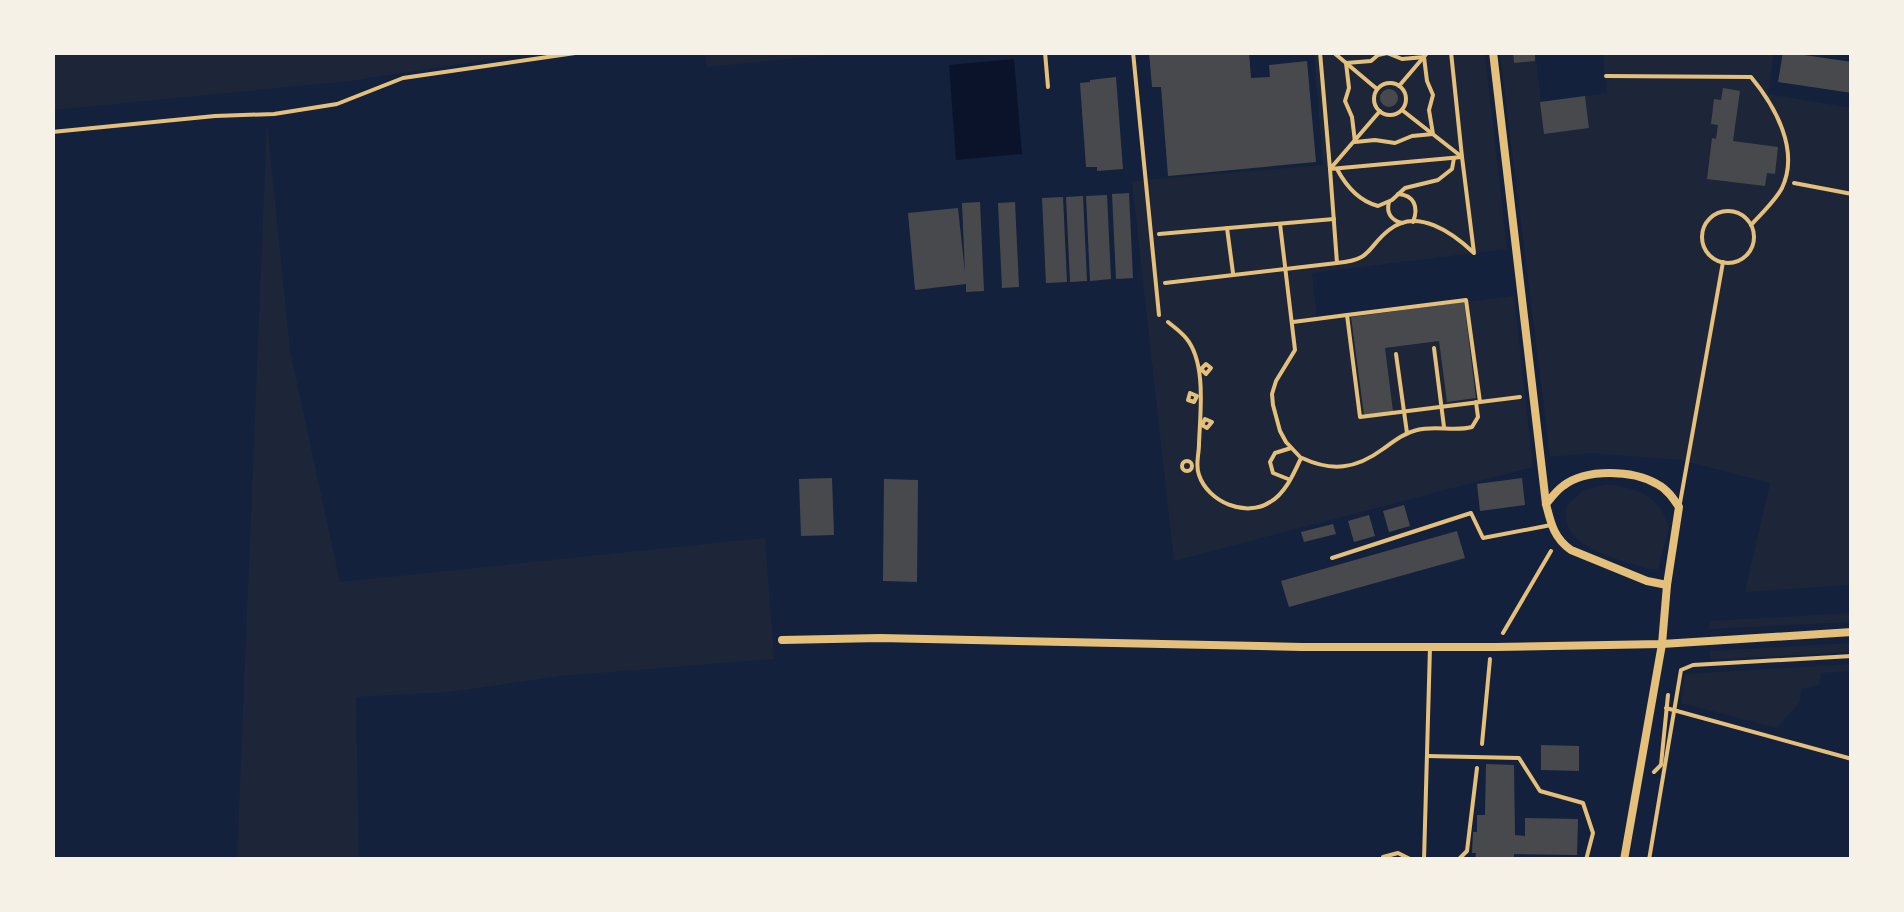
<svg xmlns="http://www.w3.org/2000/svg" width="1904" height="912" font-family="'Titillium Web',sans-serif">
  <style>
    .green { fill: #1d2539 }
    .water { fill: #0b132b }
    .building { fill: #48494c }
    .lines { fill: none; stroke-linecap: round; stroke-linejoin: round }
    .path { stroke: #e5c07b; stroke-width: 4 }
    .service { stroke: #e5c07b; stroke-width: 4 }
    .minor { stroke: #e5c07b; stroke-width: 8 }
  </style>
  <rect width="100%" height="100%" fill="#14213d"/>
  <!-- green -->
  <g class="green">
    <path d="M53 52H533V53L350 81 53 110Z"/>
    <path d="M705 53V52L848 53 707 67Z"/>
    <path d="M1314 53H1485L1507 249 1312 273 1317 321 1351 317 1364 415 1393 410 1385 348 1439 341 1447 402 1476 398 1464 302 1514 296 1533 467 1174 561 1132 181 1323 165Z"/>
    <path d="M1500 53H1535L1545 133 1589 128 1585 96 1607 93 1603 53H1774L1768 94 1851 108V585L1745 592 1770 483 1681 460 1591 453 1550 457Z"/>
    <path d="M267 122 290 351 340 582 765 538 774 659 560 676 449 692 356 697 359 859H237Z"/>
    <path d="M1604 485C1634 485 1660 496 1669 527L1658 569H1650C1621 560 1555 547 1567 505L1583 491Z"/>
    <path d="M1851 613V622L1708 629 1711 621Z"/>
    <path d="M1851 643V652L1710 660V651Z"/>
    <path d="M1851 664V671L1821 673 1819 685 1801 689 1800 702 1777 728 1681 703 1685 674Z"/>
  </g>
  <!-- water -->
  <path class="water" d="M1014 59 1022 154 956 160 949 65Z"/>
  <!-- building -->
  <g class="building">
    <path d="M1149 52H1249L1251 78 1270 77 1269 65 1307 61 1316 162 1168 176 1161 87H1152Z"/>
    <path d="M1513 52H1535V61L1514 63Z"/>
    <path d="M1783 52 1852 62V93L1778 82Z"/>
    <path d="M1116 77 1123 169 1097 171V167H1086L1080 83 1090 82V80Z"/>
    <path d="M1723 88 1740 91 1733 141 1778 147 1775 174 1767 173 1765 186 1707 179 1712 138 1716 139 1718 125 1711 124 1714 99 1721 100Z"/>
    <circle cx="1389" cy="98" r="9"/>
    <path d="M1585 96 1589 128 1544 134 1540 102Z"/>
    <path d="M1129 193 1133 278 1116 279 1112 194Z"/>
    <path d="M1107 195 1111 279 1090 281 1086 196Z"/>
    <path d="M1083 196 1087 281 1070 282 1066 197Z"/>
    <path d="M1063 197 1067 282 1046 283 1042 198Z"/>
    <path d="M980 202 984 291 966 292V284L915 290 908 213 958 208 965 273 962 203Z"/>
    <path d="M1015 202 1019 287 1002 288 998 203Z"/>
    <path d="M1464 302 1476 398 1447 402 1439 341 1385 348 1393 411 1364 415 1351 317Z"/>
    <path d="M832 478 834 535 801 536 799 479Z"/>
    <path d="M1522 478 1525 505 1480 511 1477 484Z"/>
    <path d="M884 479 918 480 917 582 883 581Z"/>
    <path d="M1404 505 1410 526 1389 532 1383 511Z"/>
    <path d="M1369 515 1375 536 1354 542 1348 521Z"/>
    <path d="M1333 524 1336 534 1304 542 1301 532Z"/>
    <path d="M1457 531 1465 558 1289 607 1281 581Z"/>
    <path d="M1541 745 1579 746V771L1541 770Z"/>
    <path d="M1486 764 1514 765 1515 835 1525 836V818L1578 819 1577 855 1514 854V860H1475L1476 853H1472L1473 832H1477V815H1485Z"/>
  </g>
  <g class="lines">
    <!-- path -->
    <g class="path">
      <path d="M1320 52 1330 169 1380 111"/>
      <path d="M1333 52 1377 89"/>
      <path d="M1387 53 1402 59 1424 57 1427 81 1433 95 1429 110 1433 134 1412 136 1395 143 1375 140 1355 142 1352 117 1345 101 1349 88 1346 63 1371 61 1378 55Z"/>
      <circle cx="1390" cy="99" r="16"/>
      <path d="M1399 86 1428 52"/>
      <path d="M52 132 215 116 274 114 337 104 403 78 582 52"/>
      <path d="M1337 169C1346 186 1359 201 1378 206L1392 200 1405 188 1438 180 1452 169 1454 158"/>
      <path d="M1794 183 1852 194"/>
      <path d="M1398 194C1414 195 1419 207 1413 222"/>
      <path d="M1389 202C1386 213 1391 220 1402 223"/>
      <path d="M1227 228 1233 273"/>
      <path d="M1159 234 1334 219"/>
      <path d="M1337 263C1373 260 1366 248 1389 230 1417 207 1453 233 1474 253L1462 157 1402 110"/>
      <path d="M1165 283 1337 263 1330 169 1462 157 1451 52"/>
      <path d="M1466 300 1480 402 1360 417 1347 315Z"/>
      <path d="M1168 322C1174 327 1181 332 1186 338 1207 363 1200 414 1199 444 1199 455 1195 465 1199 475 1208 502 1246 518 1270 502 1285 494 1294 473 1301 458L1286 442 1280 431 1273 405 1272 394 1276 381 1295 350 1280 224"/>
      <path d="M1293 322 1347 315"/>
      <path d="M1434 348 1444 427"/>
      <path d="M1396 354 1407 433"/>
      <path d="M1206 364 1211 368 1206 374 1201 369Z"/>
      <path d="M1190 393 1197 396 1194 402 1188 400Z"/>
      <path d="M1480 402 1520 397"/>
      <path d="M1205 419 1212 422 1207 428 1202 425Z"/>
      <path d="M1302 458C1332 472 1356 469 1383 449 1394 441 1404 433 1417 430 1436 425 1454 432 1472 427L1478 417 1476 402"/>
      <circle cx="1187" cy="466" r="5"/>
      <path d="M1288 479 1273 473 1270 462 1275 453 1291 448"/>
      <path d="M1503 633 1551 551"/>
      <path d="M1666 708 1852 759"/>
      <path d="M1482 744 1490 659"/>
      <path d="M1654 772 1661 765 1668 695"/>
      <path d="M1458 860 1467 851 1477 768"/>
      <path d="M1649 860 1681 670 1693 665 1852 656"/>
    </g>
    <!-- service -->
    <g class="service">
      <path d="M1045 52 1048 87"/>
      <path d="M1133 52 1159 315"/>
      <path d="M1606 76 1751 77C1775 106 1800 150 1782 188 1775 201 1761 214 1751 225"/>
      <circle cx="1728" cy="237" r="26"/>
      <path d="M1680 503 1723 262"/>
      <path d="M1332 558 1471 513 1483 538 1551 525"/>
      <path d="M1427 756 1519 758 1540 791 1583 803 1593 833 1586 860"/>
      <path d="M1382 860 1383 857 1398 853 1412 860"/>
      <path d="M1424 860 1430 647"/>
    </g>
    <!-- minor -->
    <g class="minor">
      <path d="M1493 52 1546 504C1551 524 1554 538 1571 550L1647 581 1667 585"/>
      <path d="M1546 504C1551 498 1557 490 1563 486 1586 468 1633 470 1657 484 1667 489 1673 498 1679 507L1667 585 1662 644 1624 860"/>
      <path d="M782 640 880 638 1302 647H1496L1662 644 1852 632"/>
    </g>
  </g>
  <!-- border -->
  <rect width="1904" height="912" fill="none" stroke="#f6f1e7" stroke-width="110"/>
</svg>
